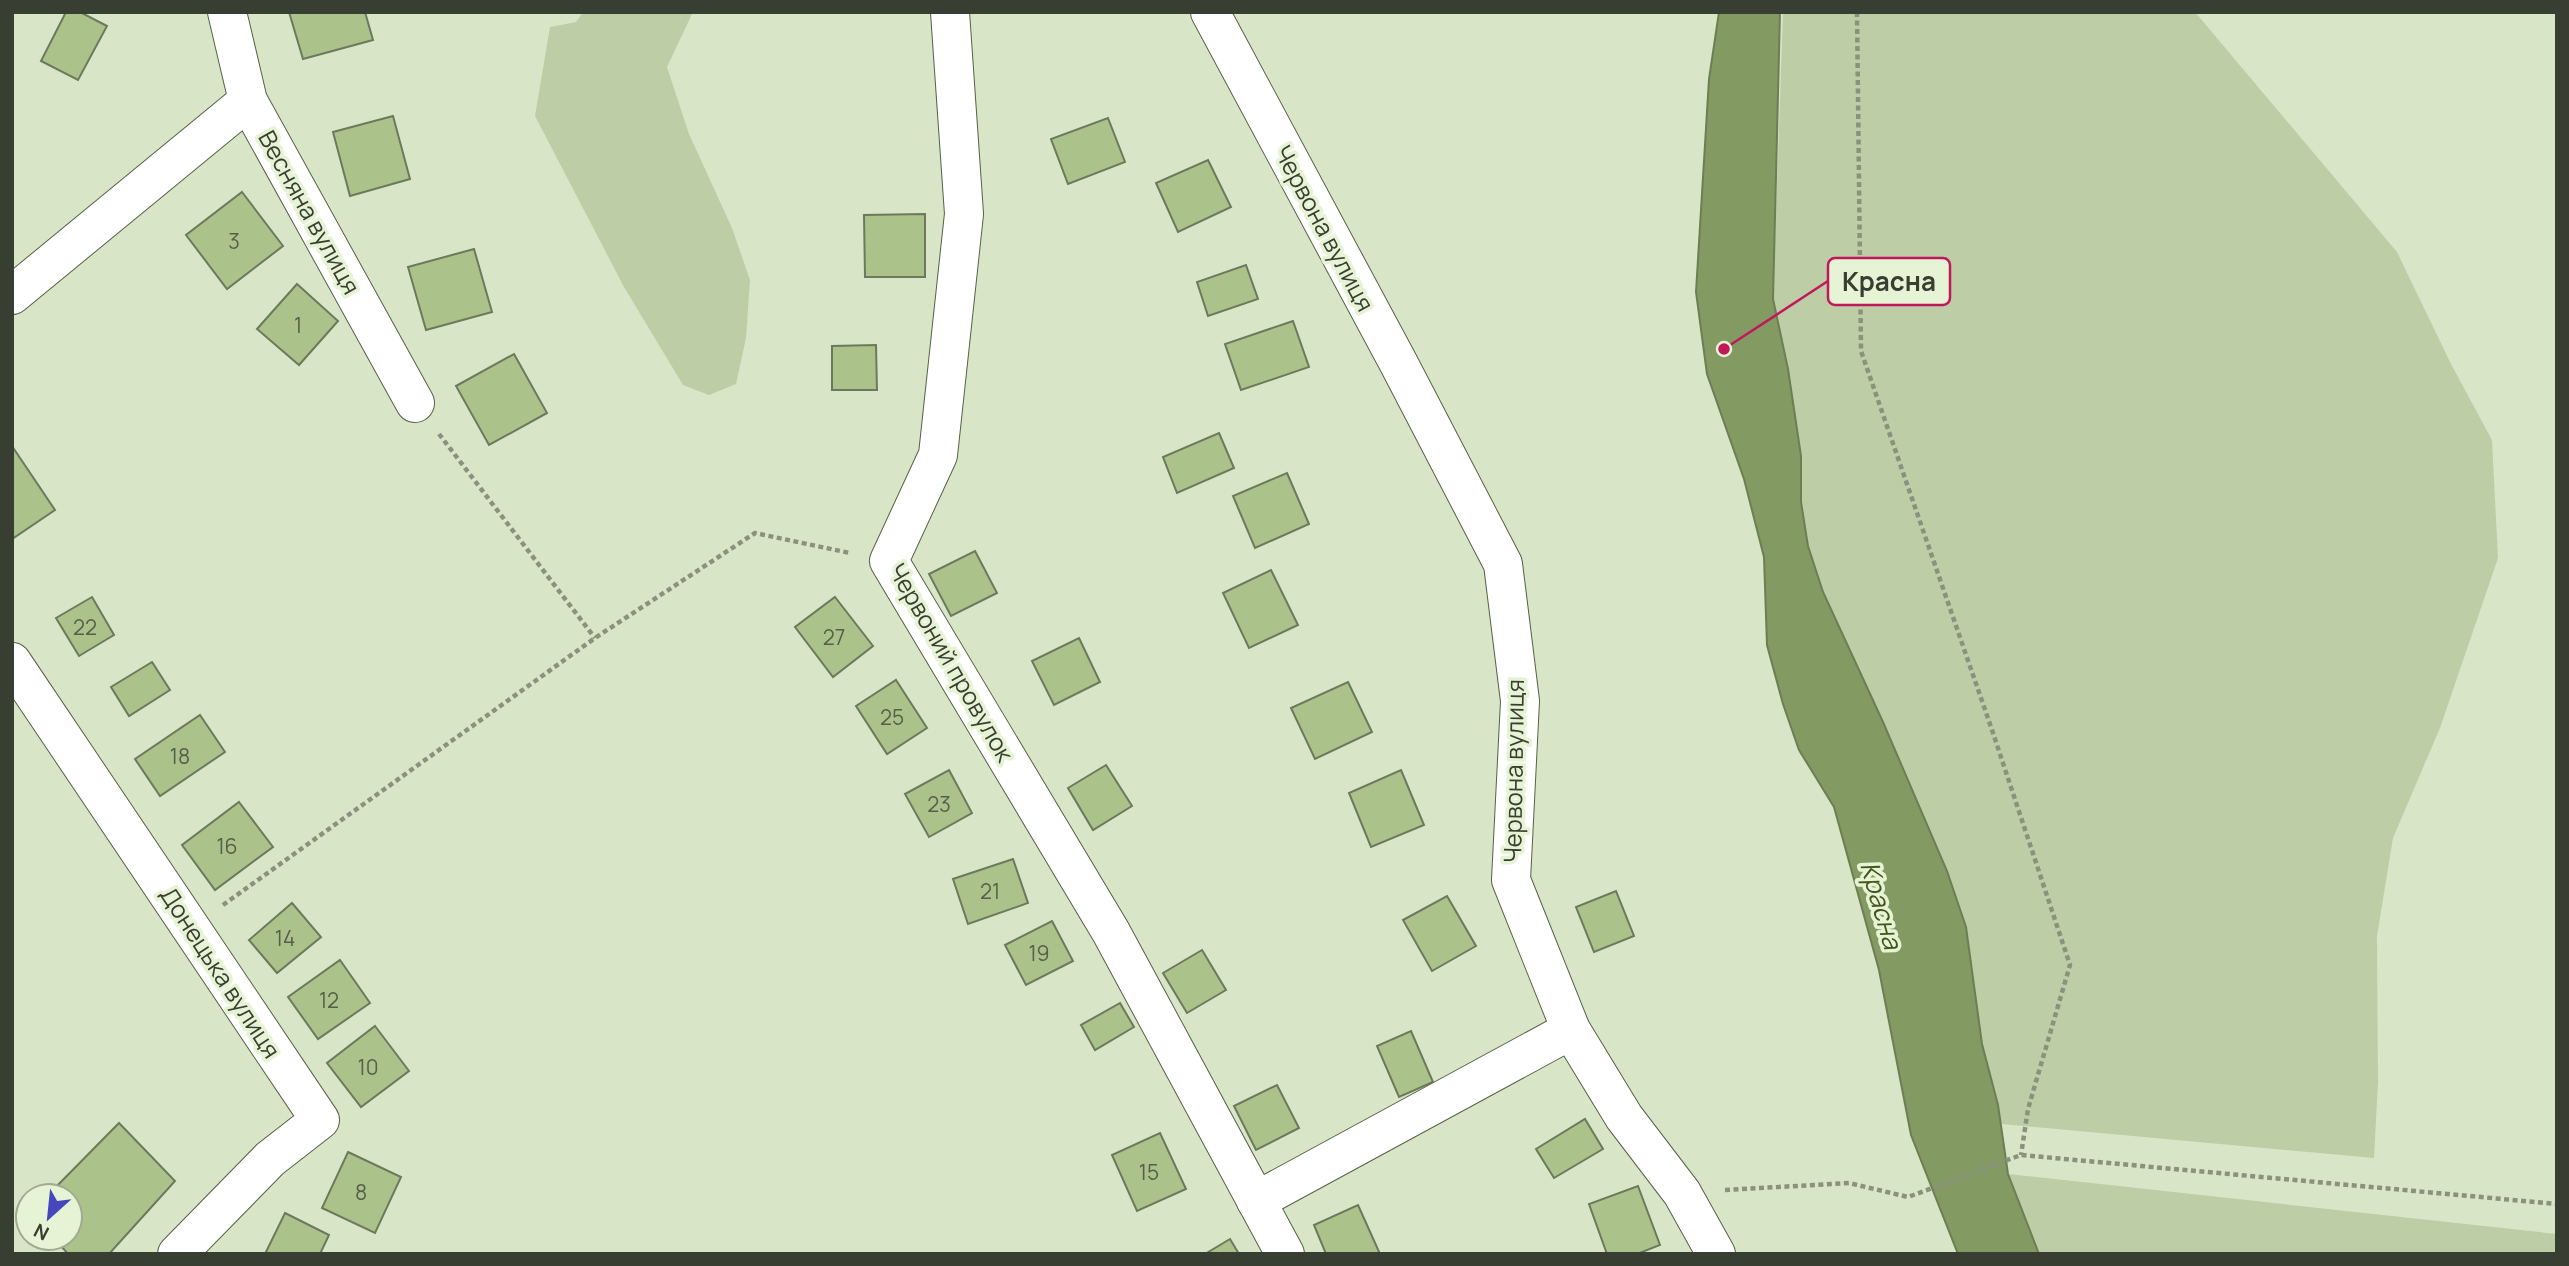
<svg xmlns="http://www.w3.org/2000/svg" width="2569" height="1266" font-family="Manrope,sans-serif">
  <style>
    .green { fill: #bdcea6 }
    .water { fill: #839a63; stroke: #6d7e54; stroke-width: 2 }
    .building { fill: #abc38a; stroke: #6d795d; stroke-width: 2 }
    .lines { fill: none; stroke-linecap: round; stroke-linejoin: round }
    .street-casing { stroke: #566247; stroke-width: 40 }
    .path { stroke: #88927c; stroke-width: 4.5; stroke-dasharray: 5 3.5; stroke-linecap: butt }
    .street { stroke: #fff; stroke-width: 38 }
    .labels { text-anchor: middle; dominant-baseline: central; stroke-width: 7; stroke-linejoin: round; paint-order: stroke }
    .number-label { font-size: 21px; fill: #565f48 }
    .street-label { font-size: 24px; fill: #393e32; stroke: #e6f3d4 }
    .water-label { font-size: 26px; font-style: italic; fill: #41571a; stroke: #e6f3d4 }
    .leader { fill: none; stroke: #c2185b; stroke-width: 2.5 }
    .callout-dot { fill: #c2185b; stroke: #e6f3d4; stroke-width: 2.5 }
    .callout { fill: #e6f3d4; stroke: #c2185b; stroke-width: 2.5 }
    .callout-label { font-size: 26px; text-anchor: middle; font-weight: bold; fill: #393e32 }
  </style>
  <rect width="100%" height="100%" fill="#d8e6c7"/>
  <!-- green -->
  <g class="green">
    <path d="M583 12H693L667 67 689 134 732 228 750 280 746 338 736 384 709 395 683 385 624 287 535 116 550 27 576 22Z"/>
    <path d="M1783 12H2195L2397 252 2451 364 2492 440 2498 558 2440 728 2393 838 2377 936 2378 1082 2374 1158 2001 1124 1982 1044 1966 927 1947 871 1883 722 1823 592 1808 546 1801 502 1788 369 1773 299Z"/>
    <path d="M2008 1174 2557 1234V1254H2039Z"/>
  </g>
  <!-- water -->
  <path class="water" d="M1719 12H1780L1773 299 1788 369 1801 456V502L1808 546 1823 592 1883 722 1947 871 1966 927 1982 1044 1998 1105 2008 1174 2039 1254H1958L1911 1135 1879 970 1834 807 1799 750 1783 704 1767 645 1764 557 1744 479 1707 374 1696 292 1709 79Z"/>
  <!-- building -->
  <g class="building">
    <path d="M66 12H80L107 26 78 80 41 61Z"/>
    <path d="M289 12H365L373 40 303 59Z"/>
    <path d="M393 116 410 179 350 196 333 132Z"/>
    <path d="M1108 118 1125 162 1068 184 1051 139Z"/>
    <path d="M1208 160 1231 207 1178 232 1156 183Z"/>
    <path d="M242 192 283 246 227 289 186 235Z"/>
    <path d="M925 214V277H865L864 215Z"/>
    <path d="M474 249 492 312 426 330 408 267Z"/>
    <path d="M1246 265 1258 299 1208 316 1197 282Z"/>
    <path d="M297 284 338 321 299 365 257 329Z"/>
    <path d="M1293 321 1309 367 1241 390 1225 344Z"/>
    <path d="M876 345 877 390H832V346Z"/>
    <path d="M514 354 547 413 489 445 456 386Z"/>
    <path d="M1219 433 1234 468 1177 493 1163 457Z"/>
    <path d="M12 446 55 510 12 539Z"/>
    <path d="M1287 473 1309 524 1255 548 1233 496Z"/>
    <path d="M975 551 997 593 951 616 929 574Z"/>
    <path d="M1271 570 1298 625 1249 648 1223 593Z"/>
    <path d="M92 597 114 635 79 656 56 618Z"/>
    <path d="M835 597 873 646 833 677 795 627Z"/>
    <path d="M1079 638 1100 682 1054 705 1032 661Z"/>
    <path d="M152 662 170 690 129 716 111 687Z"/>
    <path d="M896 680 927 728 887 754 856 706Z"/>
    <path d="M1348 682 1372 732 1315 759 1291 708Z"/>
    <path d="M200 715 225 752 160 796 135 759Z"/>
    <path d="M1106 765 1132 806 1093 830 1068 788Z"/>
    <path d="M949 770 972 813 929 837 905 794Z"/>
    <path d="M1401 770 1424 825 1371 847 1349 793Z"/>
    <path d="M239 802 273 847 215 890 182 845Z"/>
    <path d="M1013 859 1028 903 968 924 953 879Z"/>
    <path d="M1616 891 1634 936 1594 952 1576 907Z"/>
    <path d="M1447 896 1476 946 1432 971 1403 920Z"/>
    <path d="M292 903 321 937 277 973 249 940Z"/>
    <path d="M1052 921 1073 961 1026 985 1005 945Z"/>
    <path d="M1202 950 1226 990 1187 1013 1163 973Z"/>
    <path d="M340 960 370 1003 318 1039 288 997Z"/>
    <path d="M1120 1003 1134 1027 1095 1050 1081 1025Z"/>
    <path d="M375 1026 409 1071 361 1107 327 1063Z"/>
    <path d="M1411 1031 1433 1082 1399 1097 1377 1046Z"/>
    <path d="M1277 1085 1299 1128 1256 1150 1234 1106Z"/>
    <path d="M1585 1119 1603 1149 1554 1178 1536 1149Z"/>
    <path d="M119 1123 175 1181 109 1254H68L54 1238H70V1196H47Z"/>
    <path d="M1160 1133 1186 1189 1137 1211 1112 1155Z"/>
    <path d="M348 1152 401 1177 375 1233 322 1208Z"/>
    <path d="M1638 1186 1660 1245 1637 1254H1607L1589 1204Z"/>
    <path d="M1358 1205 1380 1254H1326L1314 1225Z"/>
    <path d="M285 1213 329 1235 320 1254H265Z"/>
    <path d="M1230 1239 1239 1254H1205Z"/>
  </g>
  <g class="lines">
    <!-- street casing -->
    <g class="street-casing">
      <g id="street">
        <path d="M227 12 248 101 415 403"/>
        <path d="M950 12 964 214 938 455 889 561 1111 932 1285 1254"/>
        <path d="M1210 12 1399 364 1503 564 1520 701 1511 880 1571 1030 1624 1117 1682 1193 1716 1254"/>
        <path d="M12 295 248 101"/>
        <path d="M12 662 320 1120 270 1159 177 1254"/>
        <path d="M1256 1201 1571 1030"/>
      </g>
    </g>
    <!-- path -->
    <g class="path">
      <path d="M1857 12 1861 351 1991 727 2070 965 2028 1109 2021 1155"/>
      <path d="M439 434 595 638"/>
      <path d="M223 905 595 638 755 533 850 553"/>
      <path d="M1725 1190 1849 1183 1908 1197 2021 1155 2557 1204"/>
    </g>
    <!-- street -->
    <use href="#street" class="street"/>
  </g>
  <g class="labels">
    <!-- number labels -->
    <g class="number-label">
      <text x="234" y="241">3</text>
      <text x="298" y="325">1</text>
      <text x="85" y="627">22</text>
      <text x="834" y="637">27</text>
      <text x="892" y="717">25</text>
      <text x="180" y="756">18</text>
      <text x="939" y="804">23</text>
      <text x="227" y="846">16</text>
      <text x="990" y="891">21</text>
      <text x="285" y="938">14</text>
      <text x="1039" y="953">19</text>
      <text x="329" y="1000">12</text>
      <text x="368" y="1067">10</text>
      <text x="1149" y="1172">15</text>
      <text x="361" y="1192">8</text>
    </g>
    <!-- street labels -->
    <g class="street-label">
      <text transform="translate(310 212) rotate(61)">Весняна вулиця</text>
      <text transform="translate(1325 228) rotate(62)">Червона вулиця</text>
      <text transform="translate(952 662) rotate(60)">Червоний провулок</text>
      <text transform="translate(1513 771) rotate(-89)">Червона вулиця</text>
      <text transform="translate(221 972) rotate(57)">Донецька вулиця</text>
    </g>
    <!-- water labels -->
    <g class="water-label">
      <text transform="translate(1882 905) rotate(74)">Красна</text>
    </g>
  </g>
  <!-- callouts -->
  <path class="leader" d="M1724 349L1828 281"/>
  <circle class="callout-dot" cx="1724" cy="349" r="7"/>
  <rect class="callout" x="1828" y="258" width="122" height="47" rx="7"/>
  <g class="callout-label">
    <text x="1889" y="291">Красна</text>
  </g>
  <!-- border -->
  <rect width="2569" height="1266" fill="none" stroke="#393e32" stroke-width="28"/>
  <!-- north arrow -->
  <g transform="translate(49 1217) rotate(207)"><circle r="33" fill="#e6f3d4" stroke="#a1ab93" stroke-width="2"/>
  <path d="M0-5L12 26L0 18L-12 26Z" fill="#4647bd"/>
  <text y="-10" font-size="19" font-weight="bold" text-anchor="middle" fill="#393e32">N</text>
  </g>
</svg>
